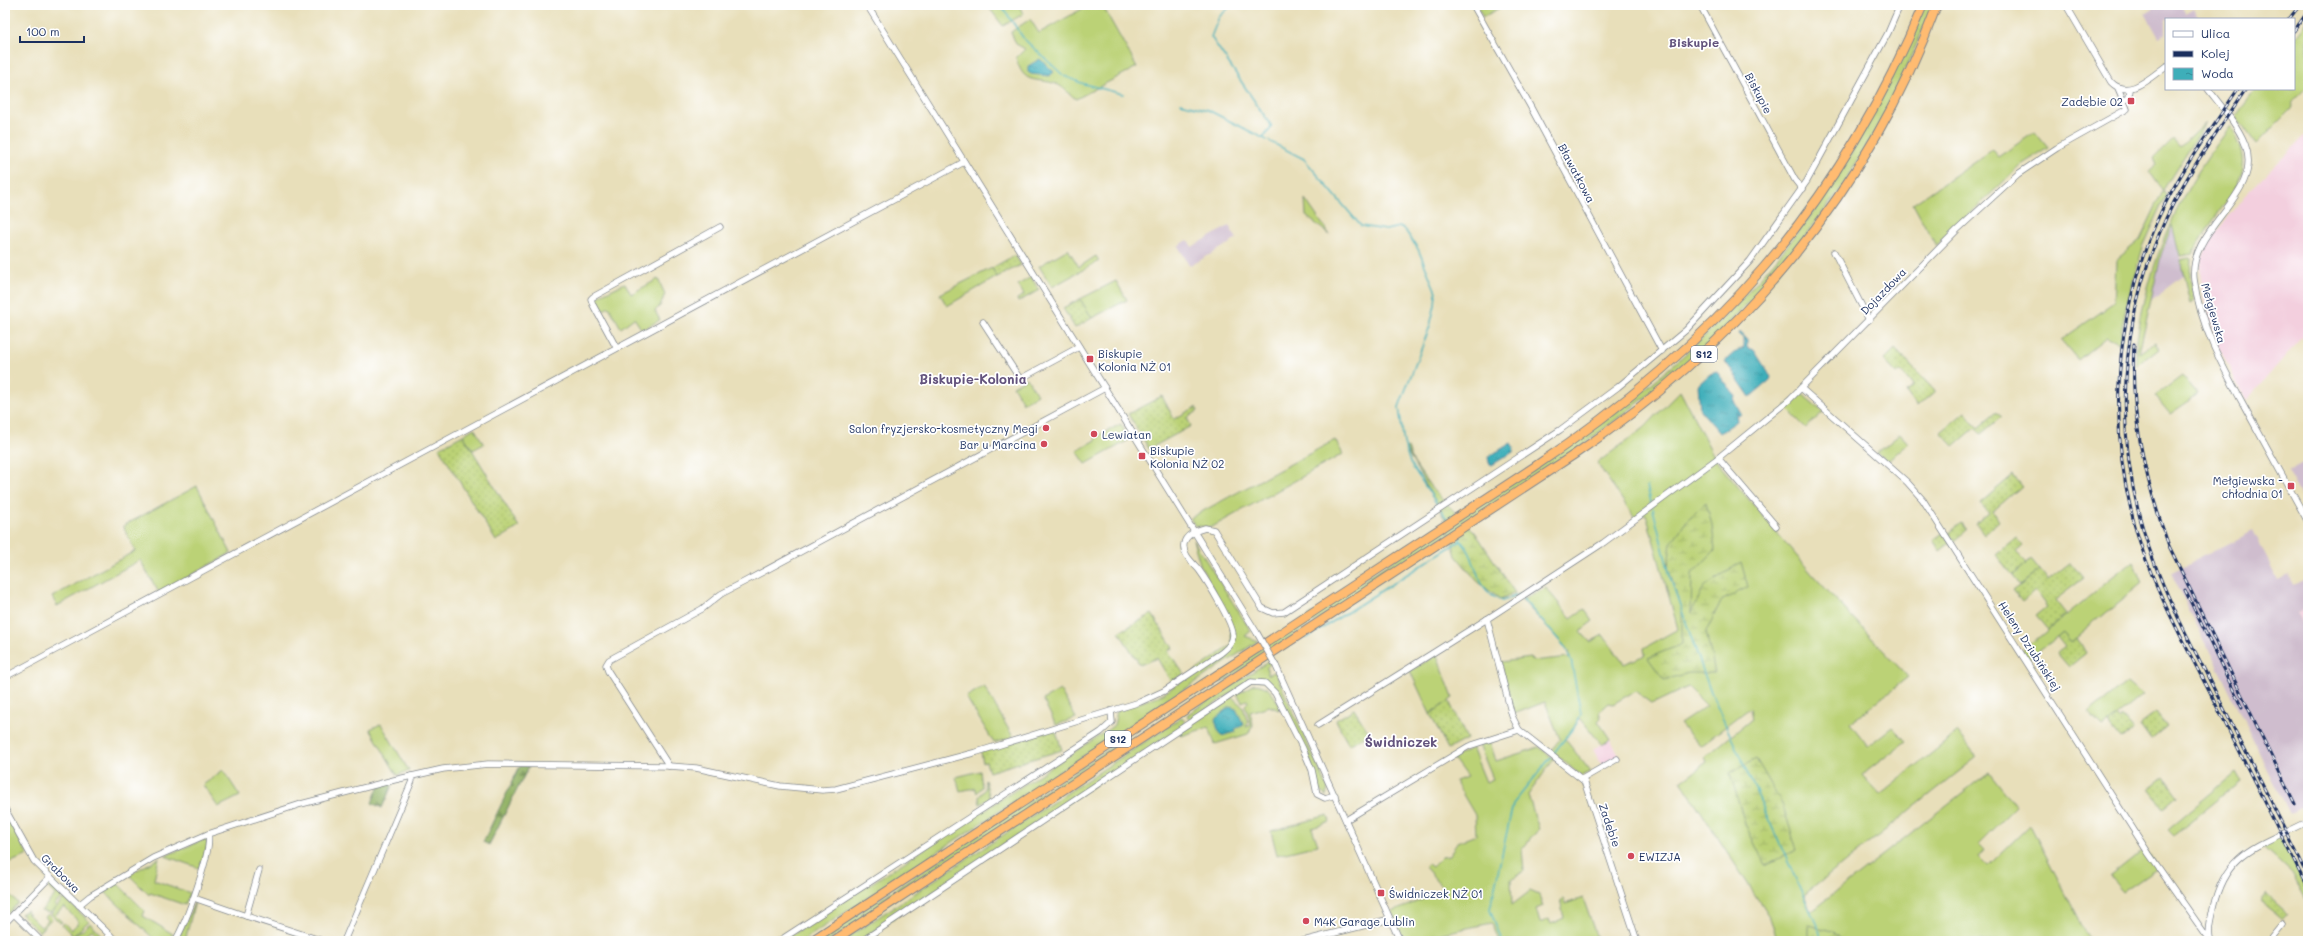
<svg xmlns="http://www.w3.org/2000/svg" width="2313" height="946" font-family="Mali,sans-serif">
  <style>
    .built { fill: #f3cfde }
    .industrial { fill: #cfbdce }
    .grass { fill: #bbd276; stroke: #6b806a }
    .forest { fill: url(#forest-firs); stroke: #587262 }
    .wetland { fill: url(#wetland-marsh); stroke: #6b806a }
    .garden { fill: url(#garden-dots); stroke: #6b806a }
    .water { fill: url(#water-ripples); stroke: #2c6e8c }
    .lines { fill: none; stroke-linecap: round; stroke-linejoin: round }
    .stream { stroke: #3eaeb9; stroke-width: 1.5 }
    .minor-casing { stroke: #82878c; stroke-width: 7 }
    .highway-casing { stroke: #82878c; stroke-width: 10 }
    .minor { stroke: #fff; stroke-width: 5.5 }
    .highway { stroke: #ffbb71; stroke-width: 8 }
    .rail-casing { stroke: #1b2f5e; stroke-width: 3 }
    .rail { stroke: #fff; stroke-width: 1.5; stroke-dasharray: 4.5; stroke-linecap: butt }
    .minor-bridge-casing { stroke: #82878c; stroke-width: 7; stroke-linecap: butt }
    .minor-bridge { stroke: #fff; stroke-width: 5.5 }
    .poi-dot { fill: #d1495b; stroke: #fff; stroke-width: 1.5 }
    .labels { text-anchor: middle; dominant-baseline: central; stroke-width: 3.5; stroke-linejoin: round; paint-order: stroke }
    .shield { fill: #fff; stroke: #5f6d8e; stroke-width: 1 }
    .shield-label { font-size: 10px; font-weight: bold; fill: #1b2f5e }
    .street-label { font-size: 11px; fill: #1b2f5e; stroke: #fff }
    .poi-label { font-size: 11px; fill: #1b2f5e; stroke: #fff; text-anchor: start }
    .neighbourhood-label { font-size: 12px; font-weight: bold; fill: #63537d; stroke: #fff }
    .quarter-label { font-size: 13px; font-weight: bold; fill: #63537d; stroke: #fff }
  </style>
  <defs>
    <pattern id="forest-firs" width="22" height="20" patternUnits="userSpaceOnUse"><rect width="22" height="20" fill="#94b467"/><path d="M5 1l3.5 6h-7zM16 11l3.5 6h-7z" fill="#789358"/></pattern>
    <pattern id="wetland-marsh" width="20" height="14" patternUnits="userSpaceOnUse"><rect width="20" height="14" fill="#bbd276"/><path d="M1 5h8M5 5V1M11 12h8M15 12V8" fill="none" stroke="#a0b568"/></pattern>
    <pattern id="garden-dots" width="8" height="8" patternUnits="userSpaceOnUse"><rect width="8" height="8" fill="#bbd276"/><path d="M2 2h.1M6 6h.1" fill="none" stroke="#a0b568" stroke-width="1.8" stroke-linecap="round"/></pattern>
    <pattern id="water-ripples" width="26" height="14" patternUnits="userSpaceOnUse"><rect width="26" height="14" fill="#3eaeb9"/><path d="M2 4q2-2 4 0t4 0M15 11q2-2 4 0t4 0" fill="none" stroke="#338e9a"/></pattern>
  </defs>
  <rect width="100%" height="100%" fill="#fff"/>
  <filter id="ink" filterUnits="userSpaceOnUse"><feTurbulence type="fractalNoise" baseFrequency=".025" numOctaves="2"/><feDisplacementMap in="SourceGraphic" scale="8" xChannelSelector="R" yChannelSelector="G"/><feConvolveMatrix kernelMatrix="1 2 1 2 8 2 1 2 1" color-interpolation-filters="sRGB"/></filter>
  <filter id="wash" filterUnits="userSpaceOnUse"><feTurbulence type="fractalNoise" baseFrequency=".012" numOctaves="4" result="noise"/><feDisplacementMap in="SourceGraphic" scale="16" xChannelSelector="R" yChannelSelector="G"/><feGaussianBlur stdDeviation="0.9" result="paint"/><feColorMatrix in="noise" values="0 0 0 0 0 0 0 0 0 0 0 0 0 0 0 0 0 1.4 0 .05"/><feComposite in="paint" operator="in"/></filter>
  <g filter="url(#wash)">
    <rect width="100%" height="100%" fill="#e8dfba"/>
    <!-- built -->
    <g class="built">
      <path d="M2308 133V342L2302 337 2246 401 2216 342 2203 292 2200 273 2201 260 2212 237 2245 195Z"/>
      <path d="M2308 605V636L2297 614Z"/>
      <path d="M1610 739 1620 756 1602 766 1593 749Z"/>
    </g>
    <!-- industrial -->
    <g class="industrial">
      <path d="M2159 5H2181L2186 13 2194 8 2201 19H2166V34L2159 38 2145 13Z"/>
      <path d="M2172 225 2184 275 2151 300 2161 255Z"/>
      <path d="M1229 226 1237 239 1190 266 1178 246 1188 240 1192 247Z"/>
      <path d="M2308 460V507L2288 471Z"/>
      <path d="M2253 531 2278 580 2288 575 2293 585 2308 578V605L2297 614 2308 636V805L2290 814 2171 573Z"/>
    </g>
    <!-- grass -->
    <g class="grass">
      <path d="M987 5H1019L1023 14 1003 26Z"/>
      <path d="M1089 5H1102L1137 67 1076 99C1070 95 1063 86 1056 84 1035 77 1024 86 1016 58L1025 49 1016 44 1011 32 1030 19 1039 33Z"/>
      <path d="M1476 5H1505L1483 17Z"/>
      <path d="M1925 5H1934L1884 116 1842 187 1777 274 1682 370 1577 449 1221 683 1217 677 1604 421C1703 347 1792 256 1854 148 1881 103 1902 52 1925 5Z"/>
      <path d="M2308 20V87L2293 102 2291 109 2256 144 2236 116 2256 89H2294V39Z"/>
      <path d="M2206 122 2163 190 2166 196 2143 247 2127 303 2119 343 2106 337 2078 360 2061 340 2114 303 2116 260 2140 240 2163 191 2149 171 2157 164 2154 158 2173 139 2180 147Z"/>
      <path d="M2231 126C2255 167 2241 180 2217 215 2208 227 2201 241 2192 254L2180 256 2172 225 2161 255 2139 353 2155 342 2159 348 2136 366C2135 340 2141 314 2148 288 2165 225 2190 178 2231 126Z"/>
      <path d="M2035 132 2048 148 2021 165 1936 246 1913 204 1992 150 1998 157Z"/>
      <path d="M1305 199 1330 235 1306 216Z"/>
      <path d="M1068 249 1079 267 1096 256 1099 261 1052 287 1039 266Z"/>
      <path d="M2189 258 2191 259 2190 276 2194 300 2190 303 2180 260Z"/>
      <path d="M992 268 997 277 947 306 940 294Z"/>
      <path d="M1031 277 1039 290 1018 302 1017 299 1024 295 1018 285Z"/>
      <path d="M658 279 665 294 660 306 655 311 660 320 642 330 634 318 621 328 609 307 600 312 594 298 625 283 631 294Z"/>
      <path d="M1116 281 1127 300 1092 318 1080 299Z"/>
      <path d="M2182 376 2198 395 2170 414 2155 396Z"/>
      <path d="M1027 378 1037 395 1023 403 1013 386Z"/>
      <path d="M1680 391 1717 462 1812 574 1908 677 1850 723 1868 746 1892 727 1906 741 1862 775 1880 795 1958 732 1977 757 1804 895 1811 911 1989 772 2016 806 1978 844 1984 850 1979 857 1988 866 2030 825 2090 941H1778L1770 918 1681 781 1707 762 1705 757 1752 719 1750 708 1700 746 1680 724 1707 706 1688 687 1652 704 1635 691 1613 704 1609 703 1599 712 1601 718 1598 721 1610 739 1602 745 1580 718 1565 739 1591 772 1581 776 1551 750 1560 739 1545 702 1514 714 1501 662 1531 658 1532 661 1570 657 1569 651 1522 600 1546 588 1571 618 1584 609 1593 621 1580 631 1590 642 1603 635 1624 664 1645 655 1644 648 1678 629 1646 514 1634 517 1597 463 1644 428Z"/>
      <path d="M1801 393 1823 412 1806 428 1785 407Z"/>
      <path d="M1121 424 1129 440 1086 464 1077 451 1096 440 1095 437Z"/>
      <path d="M474 428 484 444 473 450 463 435Z"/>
      <path d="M1900 434 1908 443 1888 461 1877 453Z"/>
      <path d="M1335 440 1343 454 1212 527 1195 526 1190 518Z"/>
      <path d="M197 486 231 553 159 593 140 560 57 606 52 597 135 551 123 526Z"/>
      <path d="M1193 540 1251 631 1245 636 1258 641 802 941H782L1105 732 1114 725 1117 711 1163 694 1232 645 1230 620 1201 567Z"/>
      <path d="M2031 559 2040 570 2020 585 2013 576Z"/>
      <path d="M2133 561 2142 583 2071 642 2063 632 2028 659 2022 651Z"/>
      <path d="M1437 655 1453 698 1430 714 1410 671Z"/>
      <path d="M1269 661 1270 664 1267 667V675L1274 672 1276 674 1328 789 1326 796 1318 790 1310 761 1276 690 1264 680H1252L1190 720 1187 717 1188 714Z"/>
      <path d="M2127 682 2142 695 2102 728 2088 713Z"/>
      <path d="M1254 684C1269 685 1273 694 1280 706L1279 710 1269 706 1250 712 1253 725 1248 734 1215 744 1209 727 1181 736 1179 732 1232 697 1243 707 1248 723 1246 727 1251 725 1245 705 1248 702 1247 700 1242 702 1237 694Z"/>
      <path d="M984 686 1013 737 994 743 966 697Z"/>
      <path d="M1060 690 1076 718 1056 725 1043 700Z"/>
      <path d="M1181 718 1185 721 1184 726 859 941H842Z"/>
      <path d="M381 724 409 771 397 775 370 729Z"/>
      <path d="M1490 742 1496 761 1539 747 1554 759 1528 795 1539 829 1522 849 1524 871 1511 879 1512 905 1530 891 1539 895 1543 906 1536 909 1540 923 1549 919 1551 924 1564 918 1560 900 1563 899 1565 904 1583 898 1598 941H1499L1492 923 1404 941 1392 912 1445 890 1425 867 1428 864 1432 867 1442 857 1448 856 1458 842 1476 835 1475 815 1455 781 1467 777 1453 758 1472 748 1486 782 1493 779 1479 745Z"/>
      <path d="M1112 747 1116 752 829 941H816Z"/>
      <path d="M223 770 240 796 218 807 203 785Z"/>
      <path d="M980 771 982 787 977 793 975 788 960 791 956 777Z"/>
      <path d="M2235 773 2240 782 2174 835 2168 829Z"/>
      <path d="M985 780 990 799 980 804 979 797 985 789Z"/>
      <path d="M5 813 28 855 11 862 5 859Z"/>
      <path d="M1328 815 1330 822 1312 828 1318 845 1277 855 1271 831Z"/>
      <path d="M207 838V848L199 868 165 856Z"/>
      <path d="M2281 838 2308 891V902L2292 873 2265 848 2266 844Z"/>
      <path d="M2145 849 2158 868 2123 892 2110 877Z"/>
      <path d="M159 858 154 880 190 893 185 905 150 893 149 895 129 875Z"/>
      <path d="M116 882 145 911 143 916 173 934 167 941H156L103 890Z"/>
      <path d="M49 884 63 897 54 905 56 907 50 913 41 911 55 895 47 886Z"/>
      <path d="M5 890 18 903 9 913 5 909Z"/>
      <path d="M64 898 89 921 73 936 62 925 64 923 71 930 79 922 64 907 55 915 62 922 60 923 51 914Z"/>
      <path d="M195 901 185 941H177Z"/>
      <path d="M27 910 26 912 41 927 48 920 45 917 48 914 52 918 39 932 21 914Z"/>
      <path d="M90 923 102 936 100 938 92 930 76 941 74 936 81 930 82 931Z"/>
    </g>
    <!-- forest -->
    <g class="forest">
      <path d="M520 766H529L489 845 483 842Z"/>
      <path d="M393 783 382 808 372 803 379 785Z"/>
    </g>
    <!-- wetland -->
    <g class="wetland">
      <path d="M1408 448 1414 463 1433 490 1475 532 1515 593 1500 599 1477 581 1456 556 1447 523 1406 449Z"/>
      <path d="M1706 503 1712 525 1715 550 1692 574 1691 613 1704 587 1741 562 1748 587 1721 601 1706 632 1715 673H1689L1664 680 1648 658 1682 644V612L1668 567 1671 543 1688 519Z"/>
      <path d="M1756 759 1782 803 1797 850 1765 865 1745 824 1730 773Z"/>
      <path d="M1808 925 1833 931 1843 941H1808Z"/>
    </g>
    <!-- garden -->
    <g class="garden">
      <path d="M1015 255 1021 265 997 277 992 268Z"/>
      <path d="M1080 299 1092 318 1075 328 1063 308Z"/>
      <path d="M1895 349 1935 391 1917 407 1906 392 1913 386 1901 371 1897 374 1884 360Z"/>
      <path d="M1162 396 1174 419 1196 407 1198 411 1187 418 1191 426 1149 449 1128 414Z"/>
      <path d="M1965 412 1978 428 1997 412 2001 417 1981 434 1975 428 1954 446 1941 432Z"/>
      <path d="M463 435 519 527 496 541 439 448Z"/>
      <path d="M2013 475 2022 486 1993 511 1999 521 1984 534 1976 523 1989 513 1980 503Z"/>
      <path d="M1961 523 1966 530 1954 541 1948 534Z"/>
      <path d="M1943 533 1950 543 1940 551 1933 540Z"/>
      <path d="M2016 538 2023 546 2016 552 2027 563 2013 576 1996 555Z"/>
      <path d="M2071 562 2084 578 2055 600 2066 614 2048 630 2036 616 2047 607 2035 591 2022 602 2013 591 2040 570 2048 580Z"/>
      <path d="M1152 614 1173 648 1168 651 1184 674 1171 682 1157 658 1140 665 1119 632Z"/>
      <path d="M2063 632 2071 642 2077 637 2086 653 2069 667 2057 653 2065 647 2057 637Z"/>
      <path d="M1449 701 1467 739 1448 749 1430 714Z"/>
      <path d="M1354 709 1369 733 1349 745 1336 720Z"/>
      <path d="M2156 713 2167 727 2151 740 2140 725Z"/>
      <path d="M2117 716 2120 719 2123 717 2134 730 2120 739 2108 724Z"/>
      <path d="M1055 729 1062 750 989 772 986 762 983 763 981 752Z"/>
      <path d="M2164 777 2178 796 2164 808 2149 789Z"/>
      <path d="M2266 894 2288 914 2283 920 2260 901Z"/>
    </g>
    <!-- water -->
    <g class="water">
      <path d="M1040 59 1054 72 1049 76 1031 74 1028 72V66Z"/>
      <path d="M1740 332 1747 339V348L1754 350 1771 377 1770 380 1750 397 1725 361 1736 351 1744 348V338L1739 334Z"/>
      <path d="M1717 372 1735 396 1734 401 1741 414 1739 416 1736 412 1737 421 1720 433 1700 410 1698 385 1710 374Z"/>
      <path d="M1511 443 1514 448 1513 452 1492 465 1489 463 1488 457Z"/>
      <path d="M1230 707 1236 709 1244 725 1235 729 1236 732 1221 736 1219 734 1215 719Z"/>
    </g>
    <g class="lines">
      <!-- stream -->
      <g class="stream">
        <path d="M1001 5 1024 39 1064 76 1084 84 1123 94"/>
        <path d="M1232 5 1219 17 1211 37 1272 127 1263 138"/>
        <path d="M1181 103 1208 110 1304 159 1361 226 1386 230 1399 227 1405 230 1418 249 1436 292 1435 305 1430 326 1399 407 1404 444 1410 463 1439 507"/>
        <path d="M1647 486 1652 506"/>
        <path d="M1653 509 1671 580 1711 693 1824 941"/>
        <path d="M1441 510 1448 520"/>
        <path d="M1458 535C1462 542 1468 548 1471 556 1478 574 1481 593 1502 601L1519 595"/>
        <path d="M1522 598 1565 647 1571 660 1581 714 1577 723 1553 754"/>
        <path d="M1307 638 1461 540"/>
        <path d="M1502 941 1490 909 1513 804 1551 757"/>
      </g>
    </g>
  </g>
  <g filter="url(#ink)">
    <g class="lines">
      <!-- minor casing -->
      <g class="minor-casing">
        <g id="minor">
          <path d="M867 5 1257 633"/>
          <path d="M1473 5 1529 104 1662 351"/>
          <path d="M1700 5 1795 180 1802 189"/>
          <path d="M2066 5 2111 82C2128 100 2151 77 2166 66"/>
          <path d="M2208 89C2221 106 2237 124 2245 144 2265 195 2188 226 2194 279 2200 328 2225 371 2248 413 2268 449 2288 485 2308 522"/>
          <path d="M2123 101 2129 98 2130 89"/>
          <path d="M1834 252 1869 320"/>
          <path d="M983 322 1020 379 1079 347"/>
          <path d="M616 347 593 305 591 299 593 297 720 227"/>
          <path d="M1801 388 1907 482 1923 500 2149 854 2210 941"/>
          <path d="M1718 458 1776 526"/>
          <path d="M1487 619 1512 716 1519 730"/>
          <path d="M1276 666 1400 941"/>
          <path d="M5 677 964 162"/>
          <path d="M1318 725 1487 619 1603 543 1718 458 1789 400 1957 230 2018 174 2057 148 2127 109 2118 88"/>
          <path d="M669 766 608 671 606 665 609 660 702 609 721 594 744 582 1105 388"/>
          <path d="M1582 779 1617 759"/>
          <path d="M5 809 34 861 116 941"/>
          <path d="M1346 820 1469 746 1519 730 1584 781 1637 941"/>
          <path d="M194 898 246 916 259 870"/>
          <path d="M79 905 90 896 153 858 208 834 301 804 394 780 443 769 488 764 669 766 696 768 780 786 822 790 836 789 977 752 1140 702 1164 691 1221 653C1227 648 1233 643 1233 635 1233 623 1207 581 1199 570 1193 563 1182 554 1184 544 1185 535 1197 530 1205 528L1214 530 1262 608 1273 613 1284 612 1560 430 1618 387 1686 330 1750 261 1807 181 1888 33 1900 5"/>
          <path d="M14 914 41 941"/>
          <path d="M246 916 323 941"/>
          <path d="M5 923 50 877"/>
          <path d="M104 941 110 935"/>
          <path d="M175 941C185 925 213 850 208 834"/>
          <path d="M344 941 412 781 411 776"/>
          <path d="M779 941 1101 732 1112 722 1111 711"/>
          <path d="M862 941 1251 682 1265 683 1275 693 1303 749 1312 770 1317 794 1325 798 1335 795"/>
          <path d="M1303 941 1390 919"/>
          <path d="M2211 941C2207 930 2211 919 2213 908 2226 849 2261 846 2308 821"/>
          <path d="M2269 941 2283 924"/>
        </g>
      </g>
      <!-- highway casing -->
      <g class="highway-casing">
        <g id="highway">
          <path d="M811 941 1534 467C1714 346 1839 207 1923 5"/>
          <path d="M833 941 1575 454C1739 344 1869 191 1937 5"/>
        </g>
      </g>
      <!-- minor -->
      <use href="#minor" class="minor"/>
      <!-- highway -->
      <use href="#highway" class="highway"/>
      <!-- rail casing -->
      <g class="rail-casing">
        <g id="rail">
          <path d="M2289 19 2300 5"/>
          <path d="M2294 31 2308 11"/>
          <path d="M2238 89C2209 132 2177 175 2156 223 2110 329 2106 451 2146 560 2164 607 2189 652 2212 697 2244 761 2276 825 2308 889"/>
          <path d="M2246 89C2215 135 2181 181 2160 232 2116 335 2114 454 2153 559 2170 606 2195 650 2217 695 2247 755 2278 815 2308 875"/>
          <path d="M2134 344C2130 415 2145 480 2169 546L2295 804"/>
          <path d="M2185 590 2242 708"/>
        </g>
      </g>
      <!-- rail -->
      <use href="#rail" class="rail"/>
      <!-- minor-bridge casing -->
      <g class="minor-bridge-casing">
        <path id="minor-bridge" d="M1257 633 1276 666"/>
      </g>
      <!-- minor-bridge -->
      <use href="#minor-bridge" class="minor-bridge"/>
    </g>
  </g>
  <!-- markers -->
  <g class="poi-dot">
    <rect x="2127" y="97" width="8" height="8" rx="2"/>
    <rect x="1086" y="355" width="8" height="8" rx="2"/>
    <circle cx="1046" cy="428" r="4"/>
    <circle cx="1094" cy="434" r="4"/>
    <circle cx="1044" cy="444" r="4"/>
    <rect x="1138" y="452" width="8" height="8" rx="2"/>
    <rect x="2287" y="482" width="8" height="8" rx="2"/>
    <circle cx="1631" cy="856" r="4"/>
    <rect x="1377" y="889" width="8" height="8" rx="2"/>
    <circle cx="1306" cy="921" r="4"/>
  </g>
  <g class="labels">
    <!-- shield labels -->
    <g class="shield">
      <rect x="1691" y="346" width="26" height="16" rx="3"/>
      <rect x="1105" y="731" width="26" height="16" rx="3"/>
    </g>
    <g class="shield-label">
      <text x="1704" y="354">S12</text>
      <text x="1118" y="739">S12</text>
    </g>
    <!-- street labels -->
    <g class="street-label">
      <text transform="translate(1759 93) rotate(62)">Biskupie</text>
      <text transform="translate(1577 173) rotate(62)">Bławatkowa</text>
      <text transform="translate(1883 291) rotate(-46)">Dojazdowa</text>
      <text transform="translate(2214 313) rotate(74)">Mełgiewska</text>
      <text transform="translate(2030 646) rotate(57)">Heleny Dziubińskiej</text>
      <text transform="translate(1610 825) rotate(71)">Zadębie</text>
      <text transform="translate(61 873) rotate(45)">Grabowa</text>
    </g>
    <!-- poi labels -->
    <g class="poi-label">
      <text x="2123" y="101" text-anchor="end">Zadębie 02</text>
      <text x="1098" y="353">Biskupie<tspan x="1098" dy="13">Kolonia NŻ 01</tspan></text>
      <text x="1038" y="428" text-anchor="end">Salon fryzjersko-kosmetyczny Megi</text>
      <text x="1102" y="434">Lewiatan</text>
      <text x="1036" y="444" text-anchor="end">Bar u Marcina</text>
      <text x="1150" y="450">Biskupie<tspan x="1150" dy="13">Kolonia NŻ 02</tspan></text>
      <text x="2283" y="480" text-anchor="end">Mełgiewska -<tspan x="2283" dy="13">chłodnia 01</tspan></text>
      <text x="1639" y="856">EWIZJA</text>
      <text x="1389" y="893">Świdniczek NŻ 01</text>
      <text x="1314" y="921">M4K Garage Lublin</text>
    </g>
    <!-- neighbourhood labels -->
    <g class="neighbourhood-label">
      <text x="1694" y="42">Biskupie</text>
    </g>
    <!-- quarter labels -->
    <g class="quarter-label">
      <text x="973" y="378">Biskupie-Kolonia</text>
      <text x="1401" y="741">Świdniczek</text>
    </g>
  </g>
  <!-- margin -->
  <rect width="2313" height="946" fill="none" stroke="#fff" stroke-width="20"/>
  <!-- legend -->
  <rect x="2165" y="18" width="130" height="72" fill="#ffffff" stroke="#a4acbf"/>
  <rect x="2173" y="31" width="20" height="6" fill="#ffffff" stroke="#a4acbf"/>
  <text x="2201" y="38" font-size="12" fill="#1b2f5e">Ulica</text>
  <rect x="2173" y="51" width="20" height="6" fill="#1b2f5e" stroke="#a4acbf"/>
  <text x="2201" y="58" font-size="12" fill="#1b2f5e">Kolej</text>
  <rect x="2173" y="68" width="20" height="12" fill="url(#water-ripples)" stroke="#a4acbf"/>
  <text x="2201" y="78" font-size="12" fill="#1b2f5e">Woda</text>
  <!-- scale -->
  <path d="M20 36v6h64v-6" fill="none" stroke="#1b2f5e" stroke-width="2"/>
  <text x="26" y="36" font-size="12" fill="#1b2f5e" stroke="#ffffff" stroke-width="3" paint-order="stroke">100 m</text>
</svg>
